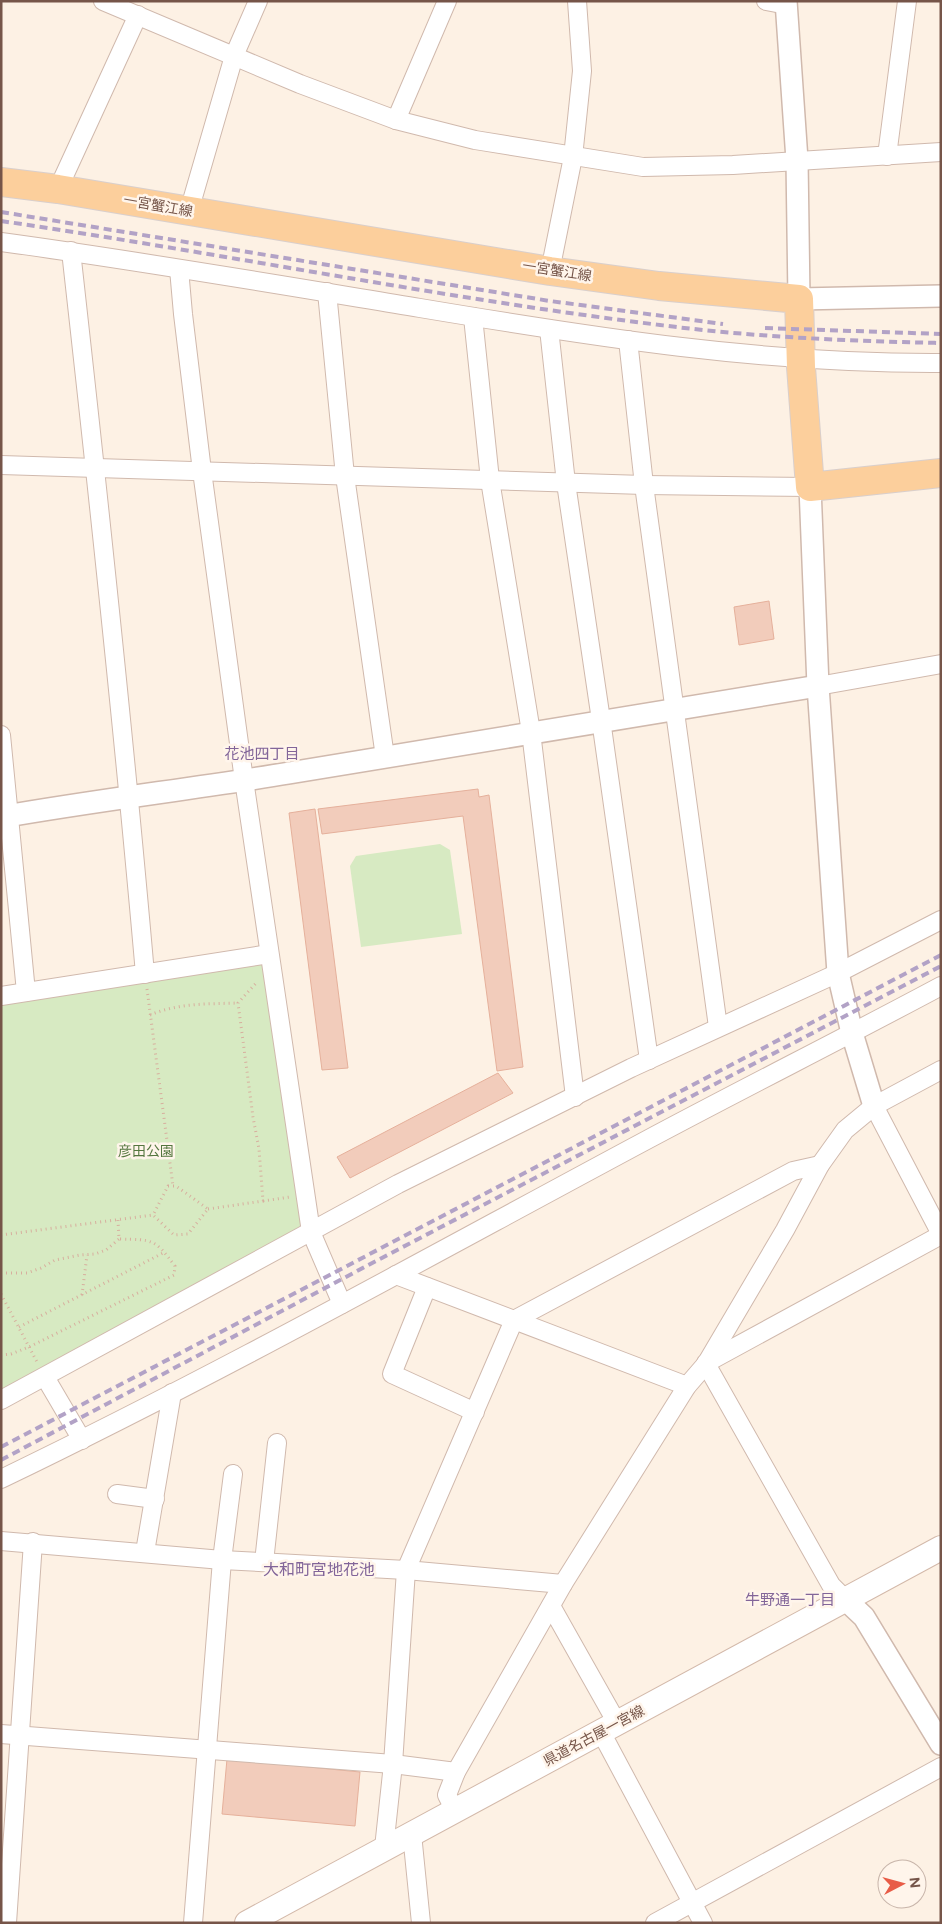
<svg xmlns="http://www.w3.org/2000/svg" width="942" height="1924" font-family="Figtree,'Noto Sans JP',sans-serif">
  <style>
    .green { fill: #d7eac2 }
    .building { fill: #f2ccbb; stroke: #e5b09b }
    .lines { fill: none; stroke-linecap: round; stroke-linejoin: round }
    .minor-casing { stroke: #d0b9ad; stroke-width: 20 }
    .tertiary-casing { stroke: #d0b9ad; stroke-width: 24 }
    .secondary-casing { stroke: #d3b9aa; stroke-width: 26 }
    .primary-casing { stroke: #d9cfcc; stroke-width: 30 }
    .path { stroke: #d7af9e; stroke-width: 3; stroke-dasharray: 1 4; stroke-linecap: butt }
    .minor { stroke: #fff; stroke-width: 18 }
    .tertiary { stroke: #fff; stroke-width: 21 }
    .secondary { stroke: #fff; stroke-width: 24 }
    .primary { stroke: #fccf9c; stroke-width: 28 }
    .rail { stroke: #b2a2c6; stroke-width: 4; stroke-dasharray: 8 5; stroke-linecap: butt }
    .labels { text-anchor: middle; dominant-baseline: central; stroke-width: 5; stroke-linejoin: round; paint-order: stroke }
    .street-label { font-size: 14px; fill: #765549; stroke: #fff5eb }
    .park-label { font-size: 14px; fill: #54763e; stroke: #fff5eb }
    .neighbourhood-label { font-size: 15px; fill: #826599; stroke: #fff5eb }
    .quarter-label { font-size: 16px; fill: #826599; stroke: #fff5eb }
  </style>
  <rect width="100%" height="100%" fill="#fdf1e4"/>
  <!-- green -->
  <g class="green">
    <path d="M440 844 450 850 462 934 361 947 350 866 356 856Z"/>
    <path d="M268 957 305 1227 1 1394V991Z"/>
  </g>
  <!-- building -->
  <g class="building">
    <path d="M769 601 774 639 739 645 734 607Z"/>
    <path d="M478 789 479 797 489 795 523 1067 497 1071 463 816 322 834 318 809Z"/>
    <path d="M315 809 348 1068 322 1070 289 813Z"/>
    <path d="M498 1073 513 1093 350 1178 337 1157Z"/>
    <path d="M227 1759 360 1772 355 1826 222 1814Z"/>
  </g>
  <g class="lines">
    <!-- minor casing -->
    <g class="minor-casing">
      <g id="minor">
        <path d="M103 1 300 84 396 120 475 140 643 167 733 165 941 152"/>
        <path d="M766 1 787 5"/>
        <path d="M396 120 447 1"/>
        <path d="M887 156 907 1"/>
        <path d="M58 189 138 15"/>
        <path d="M189 211 234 56 258 1"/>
        <path d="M1 242C141 261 281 285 420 308 593 337 765 364 941 363"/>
        <path d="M71 251C98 492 124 733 145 974"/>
        <path d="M179 269 183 314 202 471 244 780 311 1232 342 1304"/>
        <path d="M550 271 573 157 582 71 577 1"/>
        <path d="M327 292 345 476 385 757"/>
        <path d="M473 317 490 480 531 732 575 1097"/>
        <path d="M549 329 566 483 601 720 649 1060"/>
        <path d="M628 340 644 485 718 1027"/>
        <path d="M1 465 644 485 810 487"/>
        <path d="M818 686 941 664"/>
        <path d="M1 735 26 992"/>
        <path d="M1 996 269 954"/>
        <path d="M874 1106 941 1234"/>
        <path d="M396 1275 687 1386"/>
        <path d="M427 1287 392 1374 475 1412"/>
        <path d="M706 1363 941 1235"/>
        <path d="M706 1364 831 1585 846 1600"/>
        <path d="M45 1377 82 1440"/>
        <path d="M1 1400 398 1184 631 1068 838 973 941 920"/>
        <path d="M1 1479C219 1374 430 1256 643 1142 742 1089 842 1039 941 986"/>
        <path d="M117 1494 155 1499"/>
        <path d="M1 1541 222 1560 406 1570 563 1584"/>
        <path d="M145 1552 172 1393"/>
        <path d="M264 1562 277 1443"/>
        <path d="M551 1606 617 1723"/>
        <path d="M601 1732 703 1923"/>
        <path d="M1 1734 393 1764 456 1772"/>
        <path d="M455 1811 447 1795 456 1772 563 1584 687 1386 706 1364 785 1230 820 1165 845 1130 874 1106 941 1070"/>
        <path d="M412 1834 421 1923"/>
        <path d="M384 1848 393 1764 406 1570 514 1320 793 1171 820 1165"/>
        <path d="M7 1923 33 1542"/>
        <path d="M193 1923 222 1560 233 1474"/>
        <path d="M655 1923 941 1767"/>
      </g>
    </g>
    <!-- tertiary casing -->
    <g class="tertiary-casing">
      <g id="tertiary">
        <path d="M786 1 797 160 799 299 941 296"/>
        <path d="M810 487 818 686 838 973 852 1033 874 1106"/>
        <path d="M1 817C97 800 193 789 289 773 465 744 641 714 818 686"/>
        <path d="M846 1600 864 1617 941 1744"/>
      </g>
    </g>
    <!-- secondary casing -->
    <g class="secondary-casing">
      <path id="secondary" d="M247 1923 941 1548"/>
    </g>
    <!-- primary casing -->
    <g class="primary-casing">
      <path id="primary" d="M1 182 58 189 550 271 659 286 799 299 801 367 810 487 941 473"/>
    </g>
    <!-- path -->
    <g class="path">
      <path d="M147 989 173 1186"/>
      <path d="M150 1015C178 1003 208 1004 238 1003"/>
      <path d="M168 1186H176L208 1209 188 1234 174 1235 153 1215Z"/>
      <path d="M263 1201 290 1197"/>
      <path d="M208 1209 263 1201 259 1149 253 1117 238 1003 257 982"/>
      <path d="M1 1235 153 1215"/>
      <path d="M1 1273H27L41 1268 55 1260 80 1255 95 1254 106 1250 119 1239"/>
      <path d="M1 1294 37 1362"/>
      <path d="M82 1295 87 1255"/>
      <path d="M19 1327 165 1252"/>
      <path d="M1 1355 11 1354 29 1347 174 1275 175 1266C154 1238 153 1240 119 1239L118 1220"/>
    </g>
    <!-- minor -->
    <use href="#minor" class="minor"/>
    <!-- tertiary -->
    <use href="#tertiary" class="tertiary"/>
    <!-- secondary -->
    <use href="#secondary" class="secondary"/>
    <!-- primary -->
    <use href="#primary" class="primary"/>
    <!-- rail -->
    <g class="rail">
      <path d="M1 212 550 301 723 324"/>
      <path d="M1 221C221 253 440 298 660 325 753 337 847 341 941 343"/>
      <path d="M765 328 941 334"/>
      <path d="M1 1447 941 955"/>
      <path d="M1 1460 376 1261 941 966"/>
    </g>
  </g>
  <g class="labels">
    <!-- street labels -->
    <g class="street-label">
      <text transform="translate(158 206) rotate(10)">一宮蟹江線</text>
      <text transform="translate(557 271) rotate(9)">一宮蟹江線</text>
      <text transform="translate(594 1736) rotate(-28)">県道名古屋一宮線</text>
    </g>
    <!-- park labels -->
    <g class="park-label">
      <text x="146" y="1151">彦田公園</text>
    </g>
    <!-- neighbourhood labels -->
    <g class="neighbourhood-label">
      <text x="262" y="754">花池四丁目</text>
      <text x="790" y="1600">牛野通一丁目</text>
    </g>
    <!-- quarter labels -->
    <g class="quarter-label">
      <text x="319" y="1569">大和町宮地花池</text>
    </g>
  </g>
  <!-- border -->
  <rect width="942" height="1924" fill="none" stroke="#765549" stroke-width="5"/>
  <!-- north arrow -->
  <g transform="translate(902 1884) rotate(84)"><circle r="24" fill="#fff5eb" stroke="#c8b5aa"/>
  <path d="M0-4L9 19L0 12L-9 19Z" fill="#e85c47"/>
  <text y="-8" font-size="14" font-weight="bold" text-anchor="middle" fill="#765549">N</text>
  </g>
</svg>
